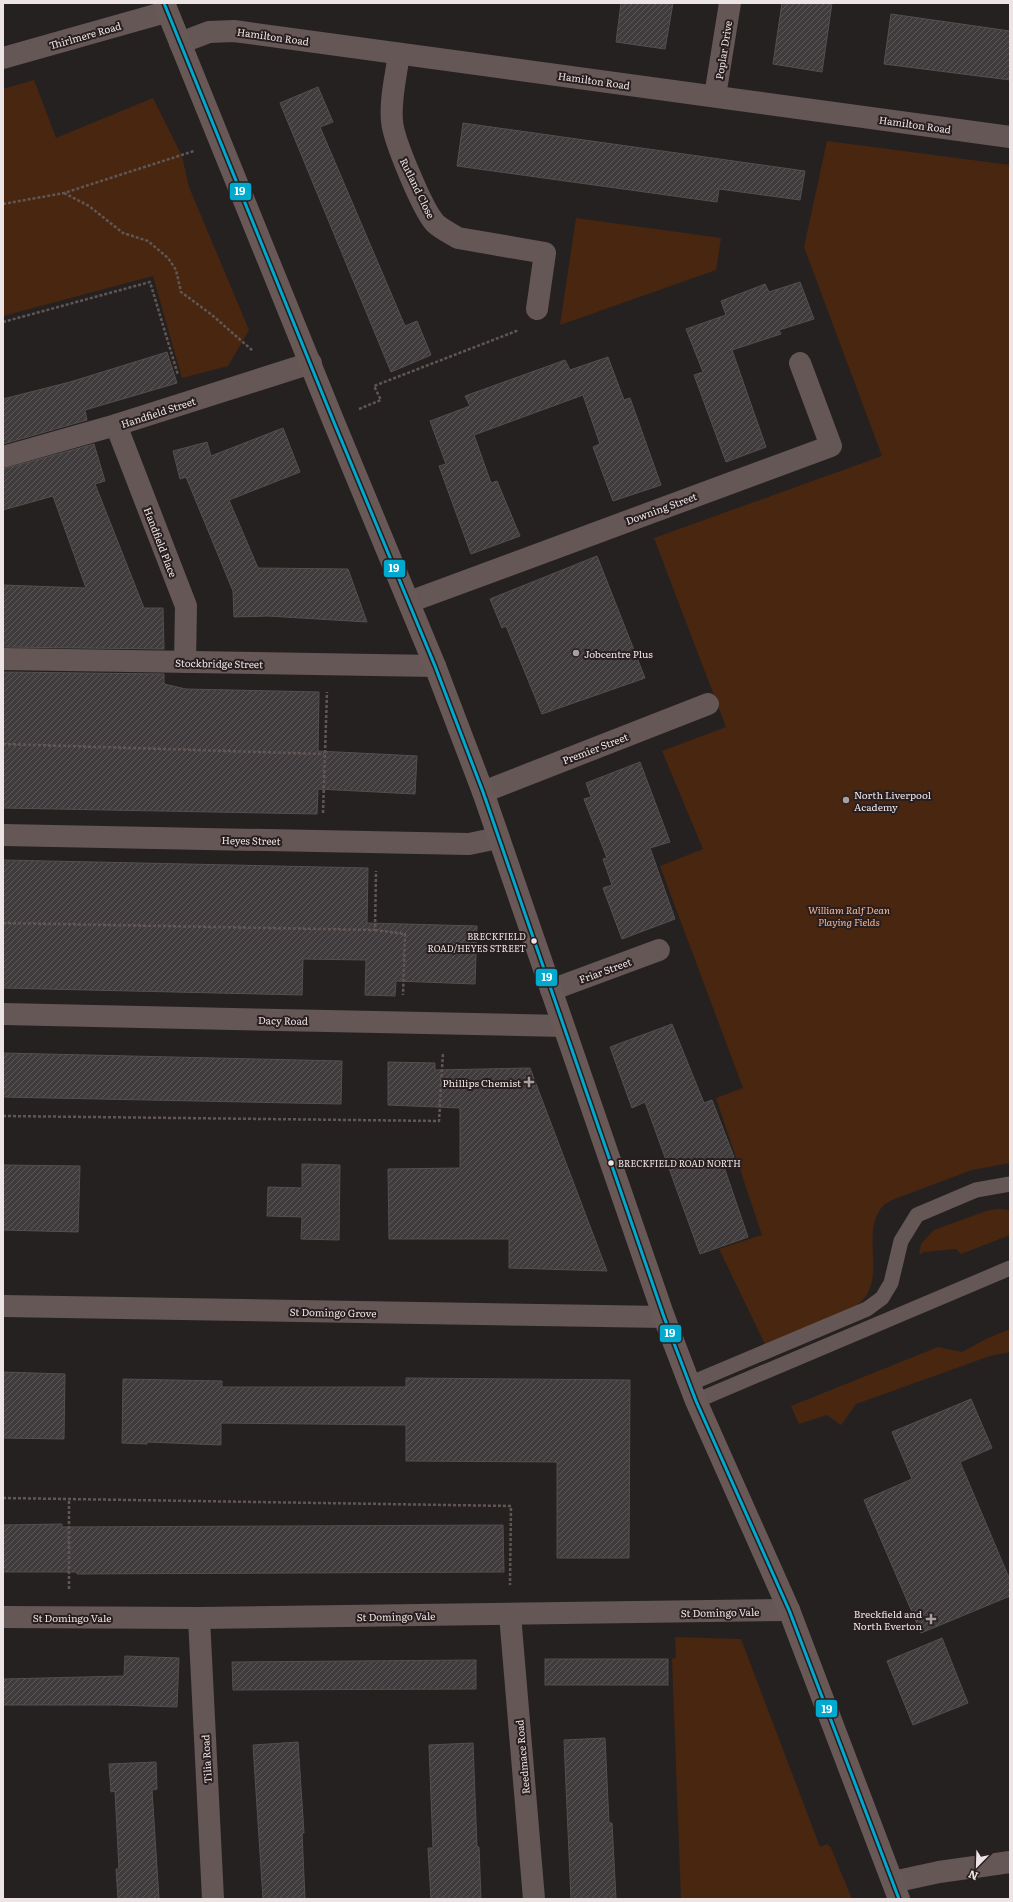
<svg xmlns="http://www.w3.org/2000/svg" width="1013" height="1902" font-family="Literata,serif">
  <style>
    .green { fill: #482610 }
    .building { fill: url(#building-hatch); stroke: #534f4f }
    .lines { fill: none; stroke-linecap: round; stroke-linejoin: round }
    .path { stroke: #605755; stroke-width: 2.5; stroke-dasharray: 3 2; stroke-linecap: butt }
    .lane { stroke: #655755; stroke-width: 15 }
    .street { stroke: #655755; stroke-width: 22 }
    .secondary { stroke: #685957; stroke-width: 22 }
    .bus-1-casing { stroke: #291e1f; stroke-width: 6 }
    .bus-1 { stroke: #00a9ce; stroke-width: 3 }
    .poi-dot { fill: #a7a0a0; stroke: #291e1f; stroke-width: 1.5 }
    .bus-dot { fill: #ece4e5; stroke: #291e1f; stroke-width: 1.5 }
    .labels { text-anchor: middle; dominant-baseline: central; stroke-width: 4; stroke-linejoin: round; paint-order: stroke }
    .bus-label { font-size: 9px; fill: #ece4e5; stroke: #291e1f; text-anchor: end }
    .street-label { font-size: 10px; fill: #ece4e5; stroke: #291e1f }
    .poi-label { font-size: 10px; fill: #ece4e5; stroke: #291e1f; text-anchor: start }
    .park-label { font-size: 10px; font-style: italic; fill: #f6b793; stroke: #291e1f }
    .line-badge { stroke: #291e1f; stroke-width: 1.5 }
    .badge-label { font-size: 11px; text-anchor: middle; font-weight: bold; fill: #fff }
  </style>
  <defs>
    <pattern id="building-hatch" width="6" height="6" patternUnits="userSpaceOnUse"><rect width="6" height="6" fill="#403b3c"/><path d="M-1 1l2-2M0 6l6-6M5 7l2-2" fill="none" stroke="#5c5758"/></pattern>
  </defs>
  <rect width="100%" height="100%" fill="#262121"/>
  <!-- green -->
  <g class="green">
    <path d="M34 80 56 138 153 98 182 156 189 187 249 330 228 366 182 378 153 276 3 316V89Z"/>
    <path d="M827 141 1010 165V1163L972 1170 892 1200C889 1202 884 1204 882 1207 859 1235 890 1282 856 1306L765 1344 719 1249 762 1235 716 1098 743 1088 660 866 703 849 662 751 726 727 654 538 882 456 804 247Z"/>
    <path d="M576 218 721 238 716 270 560 325Z"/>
    <path d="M999 1209 1010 1210V1235L961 1254 956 1249 924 1252 919 1255 921 1244 934 1230 989 1210Z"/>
    <path d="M1010 1329V1352L990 1356 856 1404 841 1425 827 1415 799 1424 791 1406 938 1347 962 1352 986 1339Z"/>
    <path d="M675 1637 741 1639 820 1847 827 1844 831 1848 852 1899H681L672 1659 676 1658Z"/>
  </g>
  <!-- building -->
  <g class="building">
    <path d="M621 3H673L665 49 616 42Z"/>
    <path d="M782 3H832L822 72 773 64Z"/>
    <path d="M891 14 1010 31V80L884 64Z"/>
    <path d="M318 87 333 122 320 127 405 326 417 321 431 355 391 372 280 103Z"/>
    <path d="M463 123 805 171 800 200 719 189 717 202 457 166Z"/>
    <path d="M800 282 814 319 779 330 781 334 732 350 766 447 726 462 694 375 703 372 686 329 726 315 721 301 765 284 769 292Z"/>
    <path d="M167 352 177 383 85 410 87 420 3 444V399L70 382Z"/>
    <path d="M608 357 624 400 630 398 661 485 613 501 593 447 600 444 583 395 474 435 491 483 497 481 520 536 471 554 439 466 446 464 430 421 470 406 465 396 565 360 570 370Z"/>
    <path d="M283 428 300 472 229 500 258 568 348 569 367 622 268 616 234 617 233 591 186 477 180 479 173 451 207 442 211 456Z"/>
    <path d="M94 444 105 481 95 484 144 608H163L164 649 3 647V585L86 588 53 496 3 510V469Z"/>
    <path d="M597 556 645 678 542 714 506 626 502 628 490 599Z"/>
    <path d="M3 672 164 674V684L186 689 319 692 318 751 417 756 415 794 318 789 317 814 3 808Z"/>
    <path d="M640 762 670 842 650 848 675 919 622 939 603 888 612 885 603 859 607 858 584 799 591 797 586 783Z"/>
    <path d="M3 860 368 868 367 923 477 926 475 984 396 981 395 996 365 995 366 960 303 959 302 995 3 988Z"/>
    <path d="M672 1024 704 1103 712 1100 734 1157 722 1161 748 1237 700 1254 645 1102 632 1108 610 1047Z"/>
    <path d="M3 1053 342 1061 341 1104 3 1097Z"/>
    <path d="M388 1062 435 1063V1070L530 1068 607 1271 509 1268V1239H389L388 1169 460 1168V1108L388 1105Z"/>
    <path d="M302 1164 340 1165 339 1240 301 1239 302 1217 267 1216 268 1187 302 1188Z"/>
    <path d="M3 1165 80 1166 78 1232 3 1230Z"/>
    <path d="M3 1372 65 1374 64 1439 3 1438Z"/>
    <path d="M406 1378 630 1380 629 1558H557V1462L406 1461V1425L221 1423V1445L147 1442V1444L122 1443 123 1379 222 1381V1387H406Z"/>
    <path d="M971 1399 992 1448 960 1462 1010 1580V1596L921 1633 864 1500 912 1479 892 1432Z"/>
    <path d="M62 1524V1527L503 1525 504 1572 77 1574V1572H3V1525Z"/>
    <path d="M942 1638 968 1703 913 1725 887 1661Z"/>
    <path d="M125 1656 179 1658 177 1707 116 1705H3V1679L124 1676Z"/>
    <rect x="545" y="1659" width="123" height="26"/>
    <path d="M476 1660V1689L233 1690 232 1662Z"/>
    <path d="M605 1738 609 1823H612L616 1899H571L564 1740Z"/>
    <path d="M298 1742 304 1833H302L305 1899H263L253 1745Z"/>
    <path d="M473 1743 477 1847H479L481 1899H431L428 1848H433L429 1745Z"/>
    <path d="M156 1762 157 1789 152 1790 159 1899H118L116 1869H119L115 1791 111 1792 109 1764Z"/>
  </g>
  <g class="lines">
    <!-- path -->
    <g class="path">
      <path d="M64 193 89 206 123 233 148 241 168 258 176 270 181 292 212 315 253 351"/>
      <path d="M3 204 64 193 194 151"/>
      <path d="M3 322 150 282 178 375"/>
      <path d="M359 409 381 400 374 386 519 330"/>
      <path d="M3 744 324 754"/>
      <path d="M323 813 327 692"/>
      <path d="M3 923 375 930 376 871"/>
      <path d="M375 930 405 934 403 995"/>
      <path d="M3 1116 439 1121 443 1052"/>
      <path d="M3 1498 511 1506 510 1585"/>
      <path d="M69 1589V1500"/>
    </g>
    <!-- lane -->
    <g class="lane">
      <path d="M689 1384 867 1309 882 1298 891 1283 901 1241 917 1215 976 1190 1010 1184"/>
      <path d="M696 1401 1010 1268"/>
    </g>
    <!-- street -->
    <g class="street">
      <path d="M180 43 209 32 234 31 1010 137"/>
      <path d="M399 54C396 76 390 99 392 121 393 139 423 210 435 223 441 229 450 233 458 238L545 253 537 309"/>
      <path d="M3 58 166 12"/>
      <path d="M715 96 730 3"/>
      <path d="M116 425 186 606 185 662"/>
      <path d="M3 457 116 425 311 363"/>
      <path d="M409 602 831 446 800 363"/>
      <path d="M3 659 435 666"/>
      <path d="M483 792 708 704"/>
      <path d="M3 835 469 844 498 838"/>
      <path d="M551 990 659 950"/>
      <path d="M3 1014 563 1026"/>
      <path d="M3 1306 664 1317"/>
      <path d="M510 1615 534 1899"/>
      <path d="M3 1617 199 1618 789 1610"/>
      <path d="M199 1618 213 1899"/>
      <path d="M893 1882 939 1872 1010 1862"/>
    </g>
    <!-- secondary -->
    <path class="secondary" d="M164 3 333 420 435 666 483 792 664 1317 696 1401 789 1610 899 1899"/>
    <!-- bus-1 casing -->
    <g class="bus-1-casing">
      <path id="bus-1" d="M164 3 333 420 435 666 483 792 664 1317 696 1401 789 1610 899 1899"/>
    </g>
    <!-- bus-1 -->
    <use href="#bus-1" class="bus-1"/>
  </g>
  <!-- markers -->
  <g class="poi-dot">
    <circle cx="576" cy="653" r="4"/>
    <circle cx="846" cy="800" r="4"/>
    <path d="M527 1076h4v4h4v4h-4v4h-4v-4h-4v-4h4z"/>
    <path d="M929 1613h4v4h4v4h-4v4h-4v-4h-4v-4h4z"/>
  </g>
  <g class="bus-dot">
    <circle cx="534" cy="941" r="3.5"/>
    <circle cx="611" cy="1163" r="3.5"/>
  </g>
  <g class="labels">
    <!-- bus labels -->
    <g class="bus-label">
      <text x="526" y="936">BRECKFIELD<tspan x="526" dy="12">ROAD/HEYES STREET</tspan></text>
      <text x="618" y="1163" text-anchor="start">BRECKFIELD ROAD NORTH</text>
    </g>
    <!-- street labels -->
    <g class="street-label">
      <text transform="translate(85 35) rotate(-16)">Thirlmere Road</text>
      <text transform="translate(273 36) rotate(8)">Hamilton Road</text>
      <text transform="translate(723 50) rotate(-81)">Poplar Drive</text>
      <text transform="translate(594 80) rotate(8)">Hamilton Road</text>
      <text transform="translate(915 124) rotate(8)">Hamilton Road</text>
      <text transform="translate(418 188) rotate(64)">Rutland Close</text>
      <text transform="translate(158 412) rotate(-18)">Handfield Street</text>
      <text transform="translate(661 508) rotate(-20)">Downing Street</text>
      <text transform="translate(161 542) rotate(69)">Handfield Place</text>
      <text transform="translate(219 663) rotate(1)">Stockbridge Street</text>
      <text transform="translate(595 748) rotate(-21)">Premier Street</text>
      <text transform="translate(251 840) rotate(1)">Heyes Street</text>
      <text transform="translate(605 970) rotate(-20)">Friar Street</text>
      <text transform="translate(283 1020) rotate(1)">Dacy Road</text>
      <text transform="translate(333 1312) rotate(1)">St Domingo Grove</text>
      <text transform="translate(720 1612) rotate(-1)">St Domingo Vale</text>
      <text transform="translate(396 1616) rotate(-1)">St Domingo Vale</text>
      <text x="72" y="1617">St Domingo Vale</text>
      <text transform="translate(522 1757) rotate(-95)">Reedmace Road</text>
      <text transform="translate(206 1759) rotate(-93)">Tilia Road</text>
    </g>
    <!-- poi labels -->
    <g class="poi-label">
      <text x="584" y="653">Jobcentre Plus</text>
      <text x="854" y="794">North Liverpool<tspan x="854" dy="12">Academy</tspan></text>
      <text x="521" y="1082" text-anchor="end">Phillips Chemist</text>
      <text x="922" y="1613" text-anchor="end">Breckfield and<tspan x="922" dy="12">North Everton</tspan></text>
    </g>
    <!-- park labels -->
    <g class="park-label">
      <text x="849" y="909">William Ralf Dean<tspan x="849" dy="12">Playing Fields</tspan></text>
    </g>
  </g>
  <g class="line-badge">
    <rect x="229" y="182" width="23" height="19" rx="4" fill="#00a9ce"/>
    <rect x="383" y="559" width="23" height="19" rx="4" fill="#00a9ce"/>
    <rect x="535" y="968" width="23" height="19" rx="4" fill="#00a9ce"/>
    <rect x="659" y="1324" width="23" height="19" rx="4" fill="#00a9ce"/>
    <rect x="815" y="1699" width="23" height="19" rx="4" fill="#00a9ce"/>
  </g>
  <g class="badge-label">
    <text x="240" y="195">19</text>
    <text x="394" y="572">19</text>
    <text x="547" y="981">19</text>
    <text x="670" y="1337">19</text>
    <text x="827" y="1713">19</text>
  </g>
  <!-- border -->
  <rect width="1013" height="1902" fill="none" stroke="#ece4e5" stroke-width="8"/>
  <!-- north arrow -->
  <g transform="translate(977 1866) rotate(203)" stroke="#291e1f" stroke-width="3" paint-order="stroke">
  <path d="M0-3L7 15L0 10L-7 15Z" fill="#ece4e5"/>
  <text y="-6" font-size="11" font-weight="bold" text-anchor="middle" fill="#ece4e5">N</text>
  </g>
</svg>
